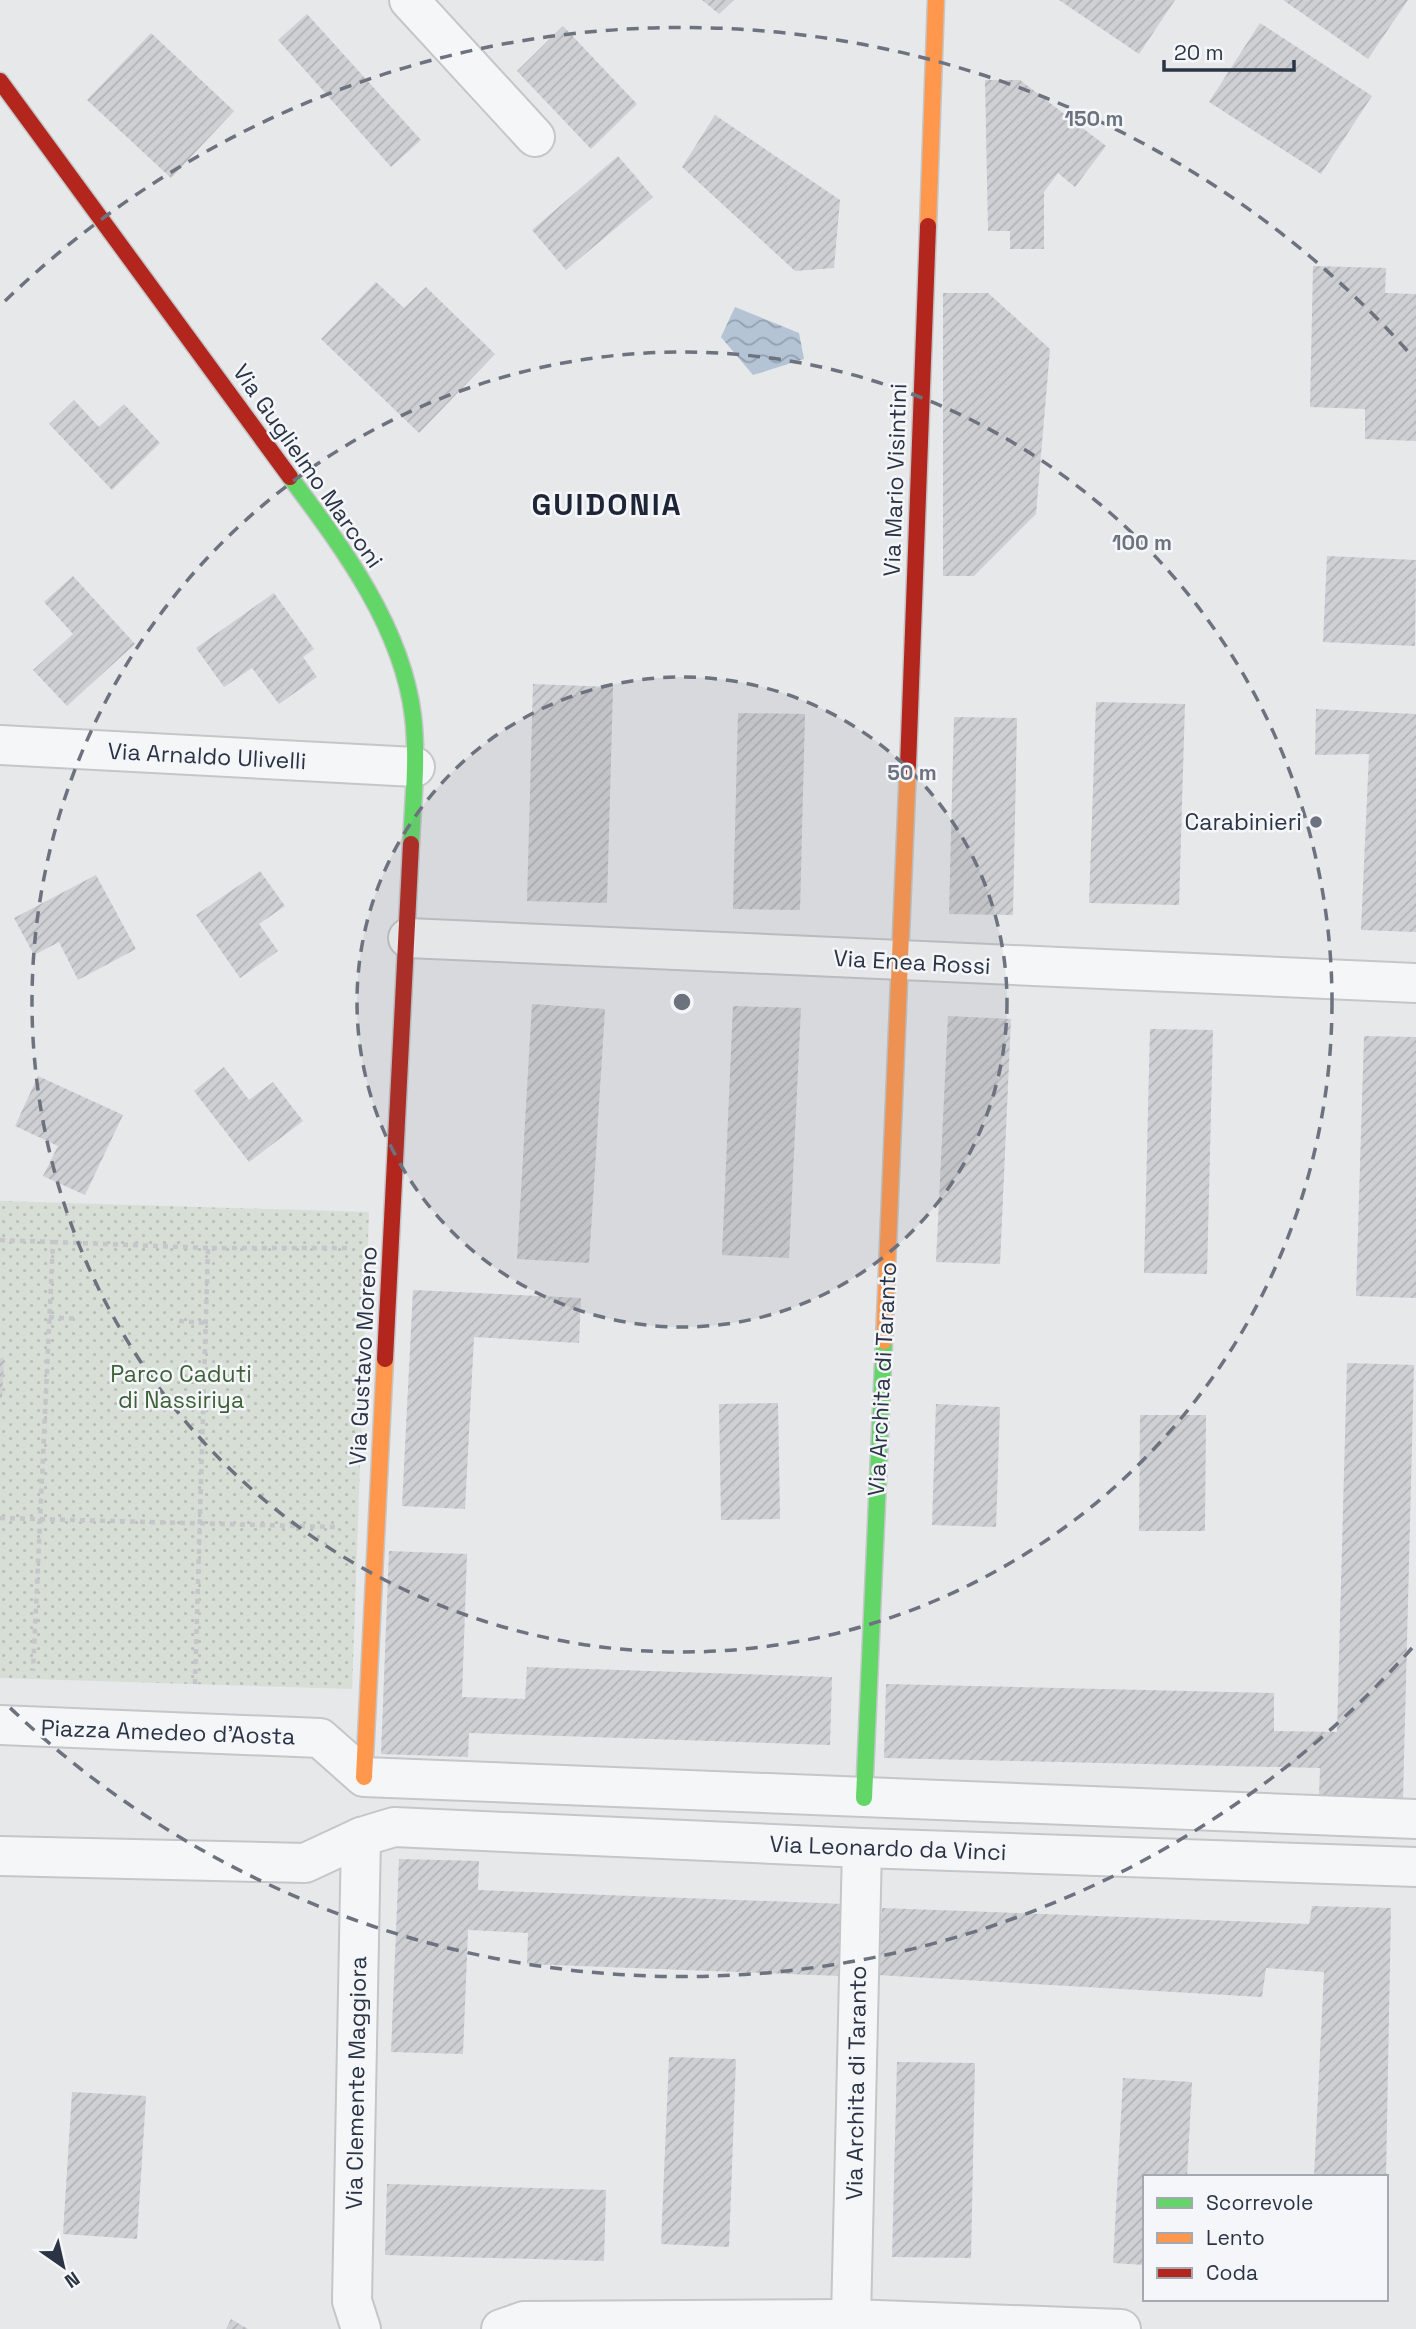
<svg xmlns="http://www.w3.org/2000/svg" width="1416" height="2329" font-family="'Space Grotesk',sans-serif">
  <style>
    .park { fill: url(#park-dots) }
    .water { fill: url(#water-waves) }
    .building { fill: url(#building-hatch) }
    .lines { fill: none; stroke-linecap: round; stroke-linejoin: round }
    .street-casing { stroke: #c4c6c8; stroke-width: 42 }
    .fast-casing { stroke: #c4c6c8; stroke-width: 19 }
    .slow-casing { stroke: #c4c6c8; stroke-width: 19 }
    .jam-casing { stroke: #c4c6c8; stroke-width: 19 }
    .path { stroke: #c5c6ca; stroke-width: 4.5; stroke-dasharray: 5 5; stroke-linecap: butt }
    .street { stroke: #f5f6f7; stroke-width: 38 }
    .fast { stroke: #63d668; stroke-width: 16 }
    .slow { stroke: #ff974d; stroke-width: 16 }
    .jam { stroke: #b3261e; stroke-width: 16 }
    .ring { fill: none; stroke: #6c737f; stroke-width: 3.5; stroke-dasharray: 12 9 }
    .poi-dot { fill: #6c737f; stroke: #f4f6f9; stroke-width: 2.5 }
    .labels { text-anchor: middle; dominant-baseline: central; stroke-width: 5; stroke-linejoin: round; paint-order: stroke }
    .street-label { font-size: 23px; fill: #2b3445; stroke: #f4f6f9 }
    .poi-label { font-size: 23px; fill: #2b3445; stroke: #f4f6f9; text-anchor: end }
    .park-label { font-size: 23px; fill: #3f6138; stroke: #f4f6f9 }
    .district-label { font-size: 30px; font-weight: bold; letter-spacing: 2px; fill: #1d2536; stroke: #f4f6f9 }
    .centre { fill: #6c737f; stroke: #f4f6f9; stroke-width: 3.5 }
    .ring-label { font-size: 21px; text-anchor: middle; font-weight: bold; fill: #6c737f; stroke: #f4f6f9; stroke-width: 5; stroke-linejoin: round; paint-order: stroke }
  </style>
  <defs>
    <pattern id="park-dots" width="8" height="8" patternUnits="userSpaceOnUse" patternTransform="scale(1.75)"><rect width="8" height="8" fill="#d6ded6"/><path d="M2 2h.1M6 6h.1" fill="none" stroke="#b8bfb9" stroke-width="1.8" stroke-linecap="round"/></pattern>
    <pattern id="water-waves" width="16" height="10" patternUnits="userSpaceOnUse" patternTransform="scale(1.75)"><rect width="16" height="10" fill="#b4c4d5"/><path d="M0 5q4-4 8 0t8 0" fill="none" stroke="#93a0af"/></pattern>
    <pattern id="building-hatch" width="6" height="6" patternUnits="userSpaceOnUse" patternTransform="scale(1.75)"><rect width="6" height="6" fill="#ced0d3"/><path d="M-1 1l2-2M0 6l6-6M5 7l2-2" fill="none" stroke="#b1b3b6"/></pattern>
  </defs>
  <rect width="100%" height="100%" fill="#e6e8ea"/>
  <!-- park -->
  <path class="park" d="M0 1201 369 1212 352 1689 0 1678Z"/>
  <!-- water -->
  <path class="water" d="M735 307 799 333 804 359 753 375 721 337Z"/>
  <!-- building -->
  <g class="building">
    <path d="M702 0H734L719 14Z"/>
    <path d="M1059 0H1175L1139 54Z"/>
    <path d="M1283 0H1408L1368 59Z"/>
    <path d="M307 14 421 140 391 167 278 40Z"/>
    <path d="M1260 23 1372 96 1321 174 1209 102Z"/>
    <path d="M563 26 637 104 591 149 517 71Z"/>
    <path d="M151 33 234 111 171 178 87 100Z"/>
    <path d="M985 80H1020L1106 146 1075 187 1058 173 1044 192V249H1010V231H988Z"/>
    <path d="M715 115 840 200 834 268 795 271 682 167Z"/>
    <path d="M618 156 653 197 566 270 532 230Z"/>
    <path d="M1313 266 1386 268 1385 293 1416 294V441L1365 439V409L1310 407Z"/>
    <path d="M376 282 404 308 426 287 495 354 419 433 321 339Z"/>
    <path d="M943 293H988L1050 349 1036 514 974 576H943Z"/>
    <path d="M74 400 99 427 124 404 160 443 112 490 49 424Z"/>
    <path d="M1327 556 1416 560 1415 646 1323 642Z"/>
    <path d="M73 576 135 644 67 706 33 670 73 634 44 602Z"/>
    <path d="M274 593 314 649 303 657 317 677 279 704 252 668 224 687 196 648Z"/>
    <path d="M533 684 613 687 607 903 527 901Z"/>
    <path d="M1096 702 1185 704 1179 905 1089 903Z"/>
    <path d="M1316 709 1416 714V932L1361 930 1369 754 1315 755Z"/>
    <path d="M738 713 805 714 800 910 733 909Z"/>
    <path d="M954 717 1017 718 1013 915 949 914Z"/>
    <path d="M260 871 285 906 259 924 278 951 240 978 196 915Z"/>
    <path d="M96 875 136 949 78 980 59 942 34 955 14 918Z"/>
    <path d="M532 1004 605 1009 589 1263 517 1259Z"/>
    <path d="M733 1006 801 1008 789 1258 722 1255Z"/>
    <path d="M948 1016 1011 1019 1000 1264 936 1262Z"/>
    <path d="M1150 1029 1213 1030 1207 1274 1144 1273Z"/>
    <path d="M1364 1036 1416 1037V1298L1356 1296Z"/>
    <path d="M224 1067 249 1100 273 1082 303 1121 249 1162 194 1091Z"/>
    <path d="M38 1076 123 1115 85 1195 43 1176 58 1146 15 1126Z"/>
    <path d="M413 1290 581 1298 579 1343 474 1337 465 1509 402 1506Z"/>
    <path d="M0 1358H4L2 1398H0Z"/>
    <path d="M1347 1363 1414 1365 1403 1799 1319 1797 1320 1768 884 1758 886 1684 1274 1693V1731L1337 1732Z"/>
    <path d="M778 1403 780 1519 721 1520 719 1404Z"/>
    <path d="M936 1404 1000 1407 996 1527 932 1525Z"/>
    <path d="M1140 1415H1206L1205 1531H1139Z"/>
    <path d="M389 1551 467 1554 462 1697 525 1699 527 1667 832 1677 830 1745 469 1733 468 1757 381 1754Z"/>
    <path d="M399 1859 479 1861 478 1890 844 1904 841 1976 527 1964 528 1933 468 1930 463 2054 391 2052Z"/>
    <path d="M1312 1906 1391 1908 1386 2177H1314L1324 1972 1266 1968 1262 1997 877 1975 882 1908 1309 1924Z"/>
    <path d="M669 2057 736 2059 729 2247 661 2244Z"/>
    <path d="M897 2062 975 2063 971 2258 892 2257Z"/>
    <path d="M1123 2078 1192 2082 1187 2177H1145V2265L1113 2263Z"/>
    <path d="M72 2092 146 2096 137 2239 63 2234Z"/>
    <path d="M387 2184 606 2190 604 2261 385 2255Z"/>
    <path d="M231 2319 248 2329H226Z"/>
  </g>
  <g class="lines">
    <!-- street casing -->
    <g class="street-casing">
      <g id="street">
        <path d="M409 0 535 137"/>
        <path d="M0 745 415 767"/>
        <path d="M408 938 1416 983"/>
        <path d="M0 1725 320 1738 364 1777 1416 1819"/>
        <path d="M0 1856 305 1863 361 1837 394 1827 862 1848 1416 1867"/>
        <path d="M851 2319 862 1848"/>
        <path d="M361 2329 352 2301 361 1837"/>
        <path d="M501 2329 524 2321 851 2319 1121 2329"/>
      </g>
    </g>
    <!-- fast casing -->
    <g class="fast-casing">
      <g id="fast">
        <path d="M290 477C342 547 402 626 413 716 418 758 413 802 411 844"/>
        <path d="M864 1798 884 1341"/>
      </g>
    </g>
    <!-- slow casing -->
    <g class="slow-casing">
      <g id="slow">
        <path d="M928 226 936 0"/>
        <path d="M884 1341 908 766"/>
        <path d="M364 1777 385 1359"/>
      </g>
    </g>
    <!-- jam casing -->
    <g class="jam-casing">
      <g id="jam">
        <path d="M0 81 290 477"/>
        <path d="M908 766 928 226"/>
        <path d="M385 1359 411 844"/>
      </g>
    </g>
    <!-- path -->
    <g class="path">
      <path d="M0 1240 53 1242 33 1671"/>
      <path d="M53 1242 208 1248"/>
      <path d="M49 1317 79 1319"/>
      <path d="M179 1321 206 1323"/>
      <path d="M0 1518 336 1527"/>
      <path d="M195 1684 208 1248H351"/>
    </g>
    <!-- street -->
    <use href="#street" class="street"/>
    <!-- fast -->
    <use href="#fast" class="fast"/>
    <!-- slow -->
    <use href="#slow" class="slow"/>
    <!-- jam -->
    <use href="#jam" class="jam"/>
  </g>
  <!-- distance rings -->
  <circle cx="682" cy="1002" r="325" fill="#6c737f" fill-opacity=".12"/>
  <g class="ring">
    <circle cx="682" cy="1002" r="325"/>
    <circle cx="682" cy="1002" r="650"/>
    <path d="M1412 1648A975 975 0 0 1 5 1703M5 301A975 975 0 0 1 1412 356"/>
  </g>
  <!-- markers -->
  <circle class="poi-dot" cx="1316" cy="822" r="7"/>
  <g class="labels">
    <!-- street labels -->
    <g class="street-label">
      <text transform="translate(308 466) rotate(55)">Via Guglielmo Marconi</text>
      <text transform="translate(895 480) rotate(-88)">Via Mario Visintini</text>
      <text transform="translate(207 756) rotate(3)">Via Arnaldo Ulivelli</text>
      <text transform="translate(912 962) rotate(3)">Via Enea Rossi</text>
      <text transform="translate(363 1356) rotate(-87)">Via Gustavo Moreno</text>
      <text transform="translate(882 1379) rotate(-87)">Via Archita di Taranto</text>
      <text transform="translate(168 1732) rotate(2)">Piazza Amedeo d'Aosta</text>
      <text transform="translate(888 1848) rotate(2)">Via Leonardo da Vinci</text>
      <text transform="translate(356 2083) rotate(-89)">Via Clemente Maggiora</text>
      <text transform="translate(856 2083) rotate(-89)">Via Archita di Taranto</text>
    </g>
    <!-- poi labels -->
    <g class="poi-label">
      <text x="1302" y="822">Carabinieri</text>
    </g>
    <!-- park labels -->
    <g class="park-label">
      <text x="181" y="1374">Parco Caduti<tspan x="181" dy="26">di Nassiriya</tspan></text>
    </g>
    <!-- district labels -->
    <g class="district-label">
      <text x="607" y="504">GUIDONIA</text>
    </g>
  </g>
  <circle cx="682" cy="1002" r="10" class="centre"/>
  <g class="ring-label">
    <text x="1094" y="126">150 m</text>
    <text x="1142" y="550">100 m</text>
    <text x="912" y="780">50 m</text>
  </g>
  <!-- legend -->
  <rect x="1143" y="2175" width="245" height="126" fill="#f4f6f9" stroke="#a4a8b1" stroke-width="2"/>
  <rect x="1157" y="2198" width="35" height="10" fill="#63d668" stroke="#a4a8b1" stroke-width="2"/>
  <text x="1206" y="2210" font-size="21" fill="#2b3445">Scorrevole</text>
  <rect x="1157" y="2233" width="35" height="10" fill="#ff974d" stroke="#a4a8b1" stroke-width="2"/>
  <text x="1206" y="2245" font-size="21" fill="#2b3445">Lento</text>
  <rect x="1157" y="2268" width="35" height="10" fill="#b3261e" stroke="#a4a8b1" stroke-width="2"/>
  <text x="1206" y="2280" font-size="21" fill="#2b3445">Coda</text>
  <!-- north arrow -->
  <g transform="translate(63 2266) rotate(146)" stroke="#f4f6f9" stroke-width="5" paint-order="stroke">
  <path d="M0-5L12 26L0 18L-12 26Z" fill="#2b3445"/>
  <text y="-10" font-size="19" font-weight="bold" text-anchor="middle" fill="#2b3445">N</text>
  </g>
  <!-- scale -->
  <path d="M1164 60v10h130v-10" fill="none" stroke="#2b3445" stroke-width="3.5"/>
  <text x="1174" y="60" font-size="21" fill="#2b3445" stroke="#f4f6f9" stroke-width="5" paint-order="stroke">20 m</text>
</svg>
